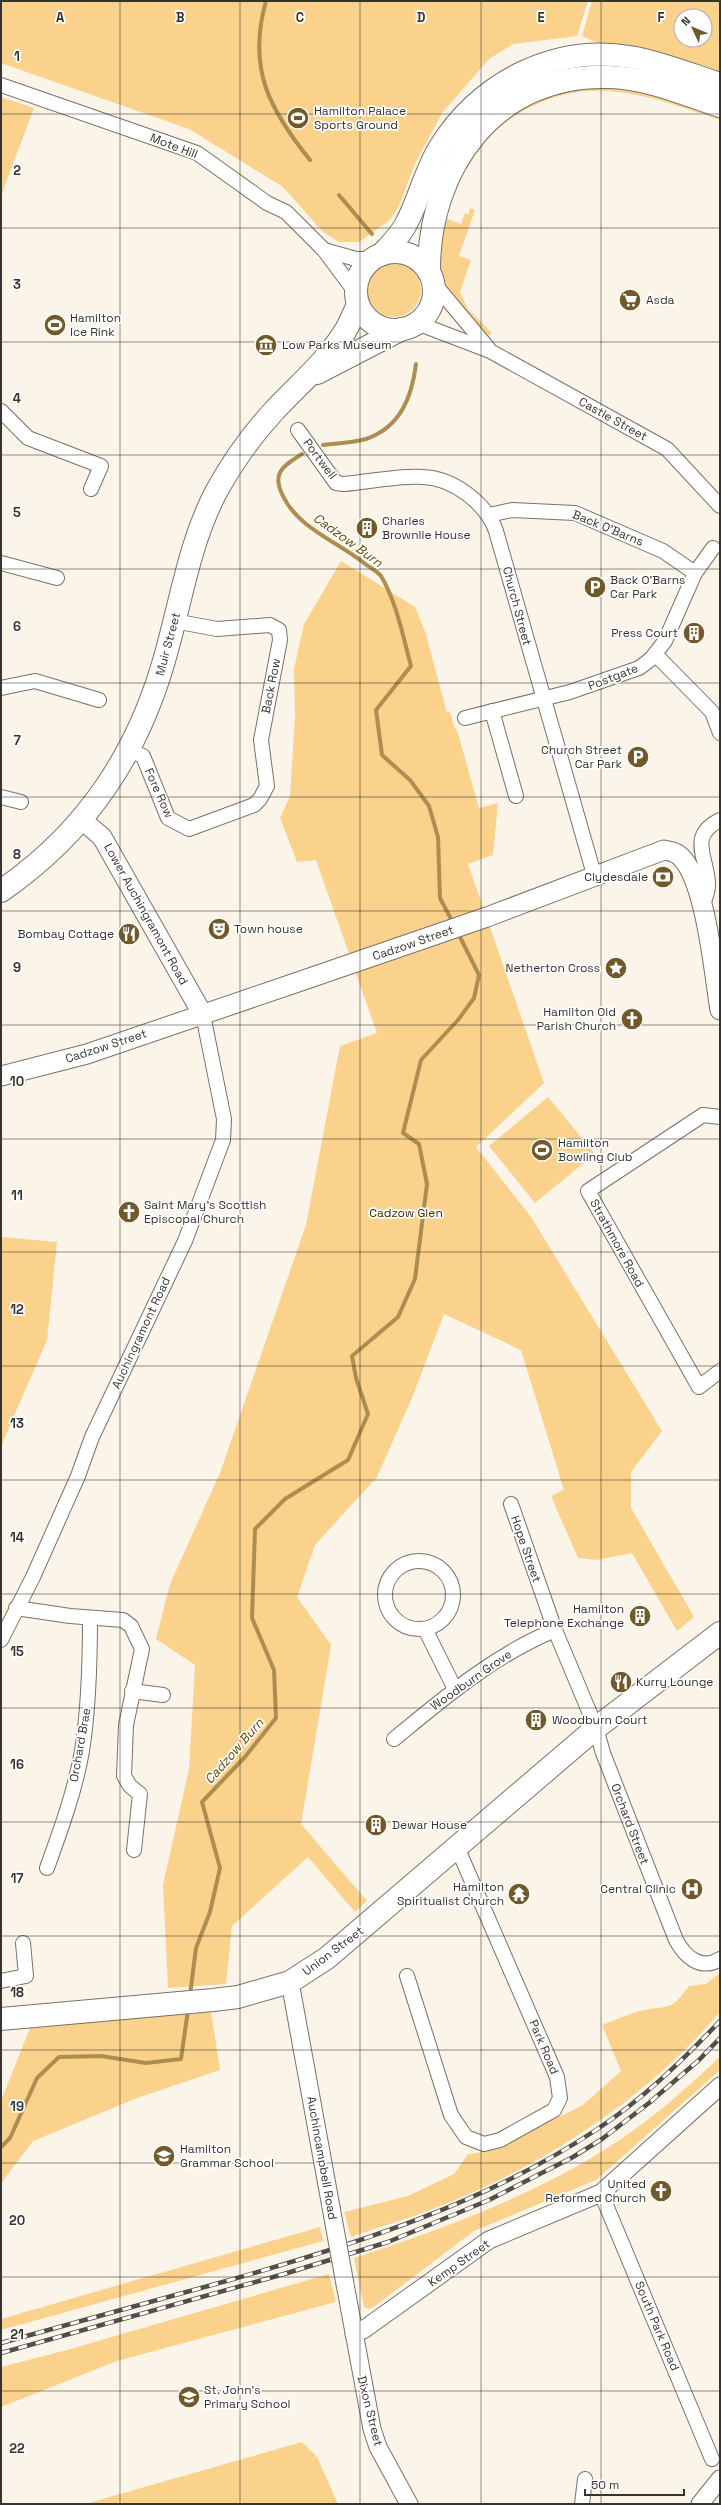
<svg xmlns="http://www.w3.org/2000/svg" width="721" height="2505" font-family="'Space Grotesk',sans-serif">
  <style>
    .green { fill: #fad28c; fill-rule: evenodd }
    .lines { fill: none; stroke-linecap: round; stroke-linejoin: round }
    .stream { stroke: #ae8e50; stroke-width: 4 }
    .minor-casing { stroke: #787268; stroke-width: 16 }
    .tertiary-casing { stroke: #787268; stroke-width: 19 }
    .secondary-casing { stroke: #787268; stroke-width: 21 }
    .primary-casing { stroke: #787268; stroke-width: 24 }
    .minor { stroke: #fff; stroke-width: 14 }
    .tertiary { stroke: #fff; stroke-width: 17 }
    .secondary { stroke: #fff; stroke-width: 19 }
    .primary { stroke: #fff; stroke-width: 22 }
    .rail-casing { stroke: #524f4a; stroke-width: 4.5 }
    .rail { stroke: #fff; stroke-width: 3; stroke-dasharray: 9; stroke-linecap: butt }
    .tertiary-bridge-casing { stroke: #787268; stroke-width: 19; stroke-linecap: butt }
    .tertiary-bridge { stroke: #fff; stroke-width: 17 }
    .grid { fill: none; stroke: #363430; stroke-width: 1; stroke-opacity: 0.55 }
    .labels { text-anchor: middle; dominant-baseline: central; stroke-width: 3.5; stroke-linejoin: round; paint-order: stroke }
    .poi-label { font-size: 12px; fill: #363430; stroke: #fff; text-anchor: start }
    .street-label { font-size: 12px; fill: #363430; stroke: #fff }
    .park-label { font-size: 12px; fill: #402d06; stroke: #fff }
    .water-label { font-size: 13px; font-style: italic; fill: #694b03; stroke: #fff }
    .grid-label { font-size: 13px; text-anchor: middle; font-weight: bold; fill: #363430; stroke: #fff; stroke-width: 3.5; stroke-linejoin: round; paint-order: stroke }
  </style>
  <rect width="100%" height="100%" fill="#fbf4e9"/>
  <!-- green -->
  <g class="green">
    <path d="M1 1H588L577 36 513 44 489 59 442 113 415 164 399 206 390 220 359 242H339L323 232 283 187 189 129 1 63Z"/>
    <path d="M592 1H720V75L602 45 582 36ZM681 16H705V40H681Z"/>
    <path d="M624 87 720 115V120C652 97 591 72 523 111 499 125 480 144 467 169L463 168 484 137 525 105 567 89Z"/>
    <path d="M1 97 34 108 1 196Z"/>
    <path d="M470 208 475 210 459 256 471 260 460 292 468 309 492 333 488 336 483 333C464 310 433 282 438 249 439 239 444 229 447 219L461 224 465 213 469 214Z"/>
    <circle cx="394" cy="290" r="27"/>
    <path d="M341 561 415 607 425 631 447 713 450 712 454 727 457 730 479 808 498 803 493 855 468 864 544 1083 476 1147 531 1217 662 1431 631 1472V1508L694 1617 677 1631 632 1553 596 1560 578 1558 551 1496 564 1490 521 1350 444 1314 412 1398 377 1477 315 1545 297 1597 331 1645 301 1824 367 1901 355 1912 308 1857 232 1926 226 1984 168 1988 163 1885 189 1769 195 1665 156 1639 170 1584 220 1473 306 1225 340 1046 377 1033 316 860 297 862 280 818 290 796 295 717 294 669 304 624Z"/>
    <path d="M548 1097 595 1154 535 1203 489 1146Z"/>
    <path d="M1 1237 57 1242 47 1340 1 1446Z"/>
    <path d="M720 1973V2012C649 2095 554 2159 453 2201 420 2215 385 2225 351 2237L344 2212 408 2196 454 2174 468 2154 489 2151 583 2105 621 2071 602 2025C616 2020 630 2013 644 2010 672 2005 670 2011 689 1986L706 1984Z"/>
    <path d="M211 2012 220 2070 137 2098 33 2141 1 2183V2101L31 2026Z"/>
    <path d="M720 2057V2070L596 2180 474 2231 375 2306 369 2309 364 2307 354 2258C448 2227 542 2193 624 2137 658 2114 690 2085 720 2057Z"/>
    <path d="M320 2227 323 2241 1 2330V2319Z"/>
    <path d="M329 2274 336 2302 117 2361 1 2407V2367L67 2350Z"/>
    <path d="M302 2442 317 2457 338 2504H85Z"/>
  </g>
  <g class="lines">
    <!-- stream -->
    <g class="stream">
      <path d="M266 1C247 68 269 109 310 160"/>
      <path d="M339 195 372 234"/>
      <path d="M323 445C337 443 352 443 366 439 401 427 412 396 416 364"/>
      <path d="M302 454C283 466 271 473 283 496 298 528 338 542 364 563 369 567 377 571 381 576 397 603 403 637 411 666L376 710 382 755 410 780 429 806 438 837 440 898 453 923"/>
      <path d="M190 1995 196 1948 210 1912 220 1868 202 1802 244 1758 276 1718 274 1670 252 1618 255 1529 285 1499 348 1460 368 1414 356 1378 352 1356 398 1317 415 1279 427 1184 419 1144 403 1133 421 1060 458 1020 474 998 479 975 458 933"/>
      <path d="M1 2147 10 2138 37 2078 59 2057 101 2056 146 2063 181 2059 188 2010"/>
    </g>
    <!-- minor casing -->
    <g class="minor-casing">
      <g id="minor">
        <path d="M1 85 197 153 267 203 286 212 324 250 356 293"/>
        <path d="M324 250 356 259H373"/>
        <path d="M432 281 488 348"/>
        <path d="M417 323 490 351 667 449 720 506"/>
        <path d="M1 411 28 438 101 466 91 489"/>
        <path d="M298 430 336 483 344 484C367 482 402 475 423 477 453 478 486 503 496 531L595 878"/>
        <path d="M489 515 512 510 575 513 663 551 695 573"/>
        <path d="M1 563 57 578"/>
        <path d="M655 654 712 712 720 733"/>
        <path d="M1 688 35 681 99 700"/>
        <path d="M492 711 516 796"/>
        <path d="M465 718 570 692 639 668 651 659 665 641 695 573 713 548"/>
        <path d="M129 750 143 756 168 818 189 829 254 805 260 799 267 786 261 740 280 640 279 630 270 625 217 629 174 621"/>
        <path d="M1 797 21 802"/>
        <path d="M703 904C705 899 708 892 708 886 709 859 686 837 720 820"/>
        <path d="M720 1117 703 1115 588 1191 699 1387 720 1371"/>
        <path d="M511 1504 555 1630 596 1728 603 1753 676 1940C685 1957 701 1971 720 1959"/>
        <circle cx="419" cy="1595" r="34"/>
        <path d="M16 1608 70 1616 123 1620 131 1626 142 1649 126 1725 124 1776 130 1786 140 1794 134 1850"/>
        <path d="M425 1629 455 1689"/>
        <path d="M1 1640 33 1577 78 1476 92 1437 185 1241 223 1140 224 1119 203 1015"/>
        <path d="M132 1691 163 1695"/>
        <path d="M394 1739C444 1698 494 1655 555 1630"/>
        <path d="M47 1868C61 1829 75 1791 82 1751 89 1707 90 1663 90 1618"/>
        <path d="M407 1976 451 2115 466 2137 484 2144 500 2140 554 2110 560 2098 557 2077 457 1847"/>
        <path d="M1 1981 26 1976 23 1943"/>
        <path d="M601 2193 712 2459"/>
        <path d="M582 2504 585 2479"/>
      </g>
    </g>
    <!-- tertiary casing -->
    <g class="tertiary-casing">
      <g id="tertiary">
        <path d="M290 1982 331 2207"/>
        <path d="M345 2284 372 2429 378 2447 409 2504"/>
        <path d="M354 2334 363 2330 489 2240 601 2193 720 2086"/>
        <path d="M700 2504 720 2479"/>
      </g>
    </g>
    <!-- secondary casing -->
    <g class="secondary-casing">
      <g id="secondary">
        <path d="M82 820 102 837 203 1015"/>
        <path d="M1 1076 87 1054 298 982 487 917 664 850C670 851 676 852 681 857 706 882 714 974 720 1010"/>
      </g>
    </g>
    <!-- primary casing -->
    <g class="primary-casing">
      <g id="primary">
        <circle cx="395" cy="291" r="39"/>
        <path d="M381 255C390 245 400 236 406 224 419 200 425 171 440 147 480 83 554 44 630 57 661 62 691 75 720 84"/>
        <path d="M429 272C428 167 496 73 609 77 647 78 684 94 720 106"/>
        <path d="M317 373 402 329"/>
        <path d="M1 891C88 831 140 751 167 650 182 596 190 542 216 492 232 463 251 436 273 412 297 386 325 363 344 333 350 324 353 314 358 305"/>
        <path d="M1 2019 213 2000 238 1997 290 1982 327 1958 596 1728 720 1633"/>
      </g>
    </g>
    <!-- minor -->
    <use href="#minor" class="minor"/>
    <!-- tertiary -->
    <use href="#tertiary" class="tertiary"/>
    <!-- secondary -->
    <use href="#secondary" class="secondary"/>
    <!-- primary -->
    <use href="#primary" class="primary"/>
    <!-- rail casing -->
    <g class="rail-casing">
      <g id="rail">
        <path d="M1 2343C77 2322 154 2301 230 2280 356 2244 486 2203 596 2130 642 2100 683 2060 720 2021"/>
        <path d="M1 2353 284 2274 388 2242 489 2200 573 2157 602 2139 649 2103 699 2060 720 2038"/>
      </g>
    </g>
    <!-- rail -->
    <use href="#rail" class="rail"/>
    <!-- tertiary-bridge casing -->
    <g class="tertiary-bridge-casing">
      <path id="tertiary-bridge" d="M331 2207 345 2284"/>
    </g>
    <!-- tertiary-bridge -->
    <use href="#tertiary-bridge" class="tertiary-bridge"/>
  </g>
  <!-- grid -->
  <path class="grid" d="M120 1V2504M240 1V2504M360 1V2504M481 1V2504M601 1V2504M1 114H720M1 228H720M1 342H720M1 455H720M1 569H720M1 683H720M1 797H720M1 911H720M1 1025H720M1 1139H720M1 1252H720M1 1366H720M1 1480H720M1 1594H720M1 1708H720M1 1822H720M1 1936H720M1 2050H720M1 2163H720M1 2277H720M1 2391H720"/>
  <!-- icons -->
  <defs>
    <g id="stadium-disc" transform="scale(1.15)"><circle r="9.5" fill="#72592a" stroke="#fff"/><path d="M0-5a6.5 5 0 1 0 0 10a6.5 5 0 1 0 0-10ZM-3.5-1.8h7v3.6h-7Z" fill="#fff"/></g>
    <g id="supermarket-disc" transform="scale(1.15)"><circle r="9.5" fill="#72592a" stroke="#fff"/><path d="M-6-5.5h2.5l.6 2H6L4.5 2H-2.5L-4.4-4H-6ZM-1.5 3.2a1.3 1.3 0 1 0 .1 0ZM3 3.2a1.3 1.3 0 1 0 .1 0Z" fill="#fff"/></g>
    <g id="museum-disc" transform="scale(1.15)"><circle r="9.5" fill="#72592a" stroke="#fff"/><path d="M0-6L6-3V-2H-6V-3ZM-5-1h2V3h-2ZM-1-1h2V3h-2ZM3-1h2V3H3ZM-6 4H6V6H-6Z" fill="#fff"/></g>
    <g id="building-disc" transform="scale(1.15)"><circle r="9.5" fill="#72592a" stroke="#fff"/><path d="M-4-6H4V6H1V3H-1V6H-4ZM-2.5-4.3h1.7v1.8h-1.7ZM.8-4.3h1.7v1.8H.8ZM-2.5-1h1.7V.8h-1.7ZM.8-1h1.7V.8H.8Z" fill="#fff"/></g>
    <g id="parking-disc" transform="scale(1.15)"><circle r="9.5" fill="#72592a" stroke="#fff"/><path d="M-3.5-5.5H1a3.5 3.5 0 0 1 0 7H-1V5.5H-3.5ZM-1-3.4V-.6H.8a1.4 1.4 0 0 0 0-2.8Z" fill="#fff"/></g>
    <g id="bank-disc" transform="scale(1.15)"><circle r="9.5" fill="#72592a" stroke="#fff"/><path d="M-6-4H6V4H-6ZM0-2.3a2.3 2.3 0 1 0 0 4.6a2.3 2.3 0 1 0 0-4.6Z" fill="#fff"/></g>
    <g id="theatre-disc" transform="scale(1.15)"><circle r="9.5" fill="#72592a" stroke="#fff"/><path d="M-5-5.5Q0-4 5-5.5V0Q5 5 0 6Q-5 5-5 0ZM-3.3-2.5H-1v1.5H-3.3ZM1-2.5H3.3v1.5H1ZM-2.8 1Q0 5.5 2.8 1Z" fill="#fff"/></g>
    <g id="restaurant-disc" transform="scale(1.15)"><circle r="9.5" fill="#72592a" stroke="#fff"/><path d="M-5-6h1v4h1v-4h1v4h1v-4h1v5L-1.5 .5V6h-2V.5L-5-1ZM5-6V6H3V1.5H1.5Q1.5-4 5-6Z" fill="#fff"/></g>
    <g id="sight-disc" transform="scale(1.15)"><circle r="9.5" fill="#72592a" stroke="#fff"/><path d="M0-6L1.8-2.2L6-1.7L2.9 1.2L3.7 5.4L0 3.3L-3.7 5.4L-2.9 1.2L-6-1.7L-1.8-2.2Z" fill="#fff"/></g>
    <g id="church-disc" transform="scale(1.15)"><circle r="9.5" fill="#72592a" stroke="#fff"/><path d="M-1.2-6h2.4v3.5h3.3v2.4h-3.3V6h-2.4V-.1h-3.3v-2.4h3.3Z" fill="#fff"/></g>
    <g id="hospital-disc" transform="scale(1.15)"><circle r="9.5" fill="#72592a" stroke="#fff"/><path d="M-5-5h3v3.5h4V-5h3V5h-3V1.5h-4V5h-3Z" fill="#fff"/></g>
    <g id="temple-disc" transform="scale(1.15)"><circle r="9.5" fill="#72592a" stroke="#fff"/><path d="M0-6L5-2H3V0L6.5 2.5H4V6H1.5V3h-3V6H-4V2.5H-6.5L-3 0V-2H-5Z" fill="#fff"/></g>
    <g id="school-disc" transform="scale(1.15)"><circle r="9.5" fill="#72592a" stroke="#fff"/><path d="M0-5L7-2L0 1L-7-2ZM-4 1L0 2.5L4 1V4Q0 6-4 4Z" fill="#fff"/></g>
  </defs>
  <g fill-rule="evenodd">
    <use href="#stadium-disc" x="298" y="118"/>
    <use href="#supermarket-disc" x="630" y="300"/>
    <use href="#stadium-disc" x="55" y="325"/>
    <use href="#museum-disc" x="266" y="345"/>
    <use href="#building-disc" x="367" y="528"/>
    <use href="#parking-disc" x="595" y="587"/>
    <use href="#building-disc" x="694" y="633"/>
    <use href="#parking-disc" x="638" y="757"/>
    <use href="#bank-disc" x="663" y="877"/>
    <use href="#theatre-disc" x="219" y="929"/>
    <use href="#restaurant-disc" x="129" y="934"/>
    <use href="#sight-disc" x="616" y="968"/>
    <use href="#church-disc" x="632" y="1019"/>
    <use href="#stadium-disc" x="542" y="1150"/>
    <use href="#church-disc" x="129" y="1212"/>
    <use href="#building-disc" x="640" y="1616"/>
    <use href="#restaurant-disc" x="621" y="1682"/>
    <use href="#building-disc" x="536" y="1720"/>
    <use href="#building-disc" x="376" y="1825"/>
    <use href="#hospital-disc" x="692" y="1889"/>
    <use href="#temple-disc" x="519" y="1894"/>
    <use href="#school-disc" x="164" y="2156"/>
    <use href="#church-disc" x="661" y="2191"/>
    <use href="#school-disc" x="189" y="2397"/>
  </g>
  <g class="labels">
    <!-- poi labels -->
    <g class="poi-label">
      <text x="314" y="111">Hamilton Palace<tspan x="314" dy="14">Sports Ground</tspan></text>
      <text x="646" y="300">Asda</text>
      <text x="70" y="318">Hamilton<tspan x="70" dy="14">Ice Rink</tspan></text>
      <text x="282" y="345">Low Parks Museum</text>
      <text x="382" y="521">Charles<tspan x="382" dy="14">Brownlie House</tspan></text>
      <text x="610" y="580">Back O'Barns<tspan x="610" dy="14">Car Park</tspan></text>
      <text x="678" y="633" text-anchor="end">Press Court</text>
      <text x="622" y="750" text-anchor="end">Church Street<tspan x="622" dy="14">Car Park</tspan></text>
      <text x="648" y="877" text-anchor="end">Clydesdale</text>
      <text x="234" y="929">Town house</text>
      <text x="114" y="934" text-anchor="end">Bombay Cottage</text>
      <text x="600" y="968" text-anchor="end">Netherton Cross</text>
      <text x="616" y="1012" text-anchor="end">Hamilton Old<tspan x="616" dy="14">Parish Church</tspan></text>
      <text x="558" y="1143">Hamilton<tspan x="558" dy="14">Bowling Club</tspan></text>
      <text x="144" y="1205">Saint Mary's Scottish<tspan x="144" dy="14">Episcopal Church</tspan></text>
      <text x="624" y="1609" text-anchor="end">Hamilton<tspan x="624" dy="14">Telephone Exchange</tspan></text>
      <text x="636" y="1682">Kurry Lounge</text>
      <text x="552" y="1720">Woodburn Court</text>
      <text x="392" y="1825">Dewar House</text>
      <text x="504" y="1887" text-anchor="end">Hamilton<tspan x="504" dy="14">Spiritualist Church</tspan></text>
      <text x="676" y="1889" text-anchor="end">Central Clinic</text>
      <text x="180" y="2149">Hamilton<tspan x="180" dy="14">Grammar School</tspan></text>
      <text x="646" y="2184" text-anchor="end">United<tspan x="646" dy="14">Reformed Church</tspan></text>
      <text x="204" y="2390">St. John's<tspan x="204" dy="14">Primary School</tspan></text>
    </g>
    <!-- street labels -->
    <g class="street-label">
      <text transform="translate(174 146) rotate(21)">Mote Hill</text>
      <text transform="translate(613 419) rotate(29)">Castle Street</text>
      <text transform="translate(320 459) rotate(53)">Portwell</text>
      <text transform="translate(608 528) rotate(22)">Back O'Barns</text>
      <text transform="translate(517 606) rotate(75)">Church Street</text>
      <text transform="translate(168 644) rotate(-75)">Muir Street</text>
      <text transform="translate(613 677) rotate(-21)">Postgate</text>
      <text transform="translate(271 686) rotate(-79)">Back Row</text>
      <text transform="translate(159 793) rotate(66)">Fore Row</text>
      <text transform="translate(146 914) rotate(61)">Lower Auchingramont Road</text>
      <text transform="translate(413 943) rotate(-19)">Cadzow Street</text>
      <text transform="translate(106 1046) rotate(-18)">Cadzow Street</text>
      <text transform="translate(617 1243) rotate(61)">Strathmore Road</text>
      <text transform="translate(141 1333) rotate(-65)">Auchingramont Road</text>
      <text transform="translate(526 1549) rotate(71)">Hope Street</text>
      <text transform="translate(471 1680) rotate(-35)">Woodburn Grove</text>
      <text transform="translate(80 1745) rotate(-80)">Orchard Brae</text>
      <text transform="translate(630 1824) rotate(69)">Orchard Street</text>
      <text transform="translate(333 1951) rotate(-37)">Union Street</text>
      <text transform="translate(544 2047) rotate(67)">Park Road</text>
      <text transform="translate(322 2158) rotate(80)">Auchincampbell Road</text>
      <text transform="translate(459 2263) rotate(-35)">Kemp Street</text>
      <text transform="translate(657 2326) rotate(67)">South Park Road</text>
      <text transform="translate(370 2411) rotate(76)">Dixon Street</text>
    </g>
    <!-- park labels -->
    <g class="park-label">
      <text x="406" y="1213">Cadzow Glen</text>
    </g>
    <!-- water labels -->
    <g class="water-label">
      <text transform="translate(348 540) rotate(36)">Cadzow Burn</text>
      <text transform="translate(234 1751) rotate(-49)">Cadzow Burn</text>
    </g>
  </g>
  <g class="grid-label">
    <text x="60" y="22">A</text>
    <text x="180" y="22">B</text>
    <text x="300" y="22">C</text>
    <text x="421" y="22">D</text>
    <text x="541" y="22">E</text>
    <text x="661" y="22">F</text>
    <text x="17" y="61">1</text>
    <text x="17" y="175">2</text>
    <text x="17" y="289">3</text>
    <text x="17" y="403">4</text>
    <text x="17" y="517">5</text>
    <text x="17" y="631">6</text>
    <text x="17" y="745">7</text>
    <text x="17" y="859">8</text>
    <text x="17" y="972">9</text>
    <text x="17" y="1086">10</text>
    <text x="17" y="1200">11</text>
    <text x="17" y="1314">12</text>
    <text x="17" y="1428">13</text>
    <text x="17" y="1542">14</text>
    <text x="17" y="1656">15</text>
    <text x="17" y="1769">16</text>
    <text x="17" y="1883">17</text>
    <text x="17" y="1997">18</text>
    <text x="17" y="2111">19</text>
    <text x="17" y="2225">20</text>
    <text x="17" y="2339">21</text>
    <text x="17" y="2453">22</text>
  </g>
  <!-- border -->
  <rect width="721" height="2505" fill="none" stroke="#363430" stroke-width="4"/>
  <!-- north arrow -->
  <g transform="translate(693 28) rotate(314)"><circle r="19" fill="#ffffff" stroke="#afaeac"/>
  <path d="M0-3L7 15L0 10L-7 15Z" fill="#72592a"/>
  <text y="-6" font-size="11" font-weight="bold" text-anchor="middle" fill="#363430">N</text>
  </g>
  <!-- scale -->
  <path d="M585 2489v6h99v-6" fill="none" stroke="#363430" stroke-width="2"/>
  <text x="591" y="2489" font-size="12" fill="#363430" stroke="#ffffff" stroke-width="3" paint-order="stroke">50 m</text>
</svg>
